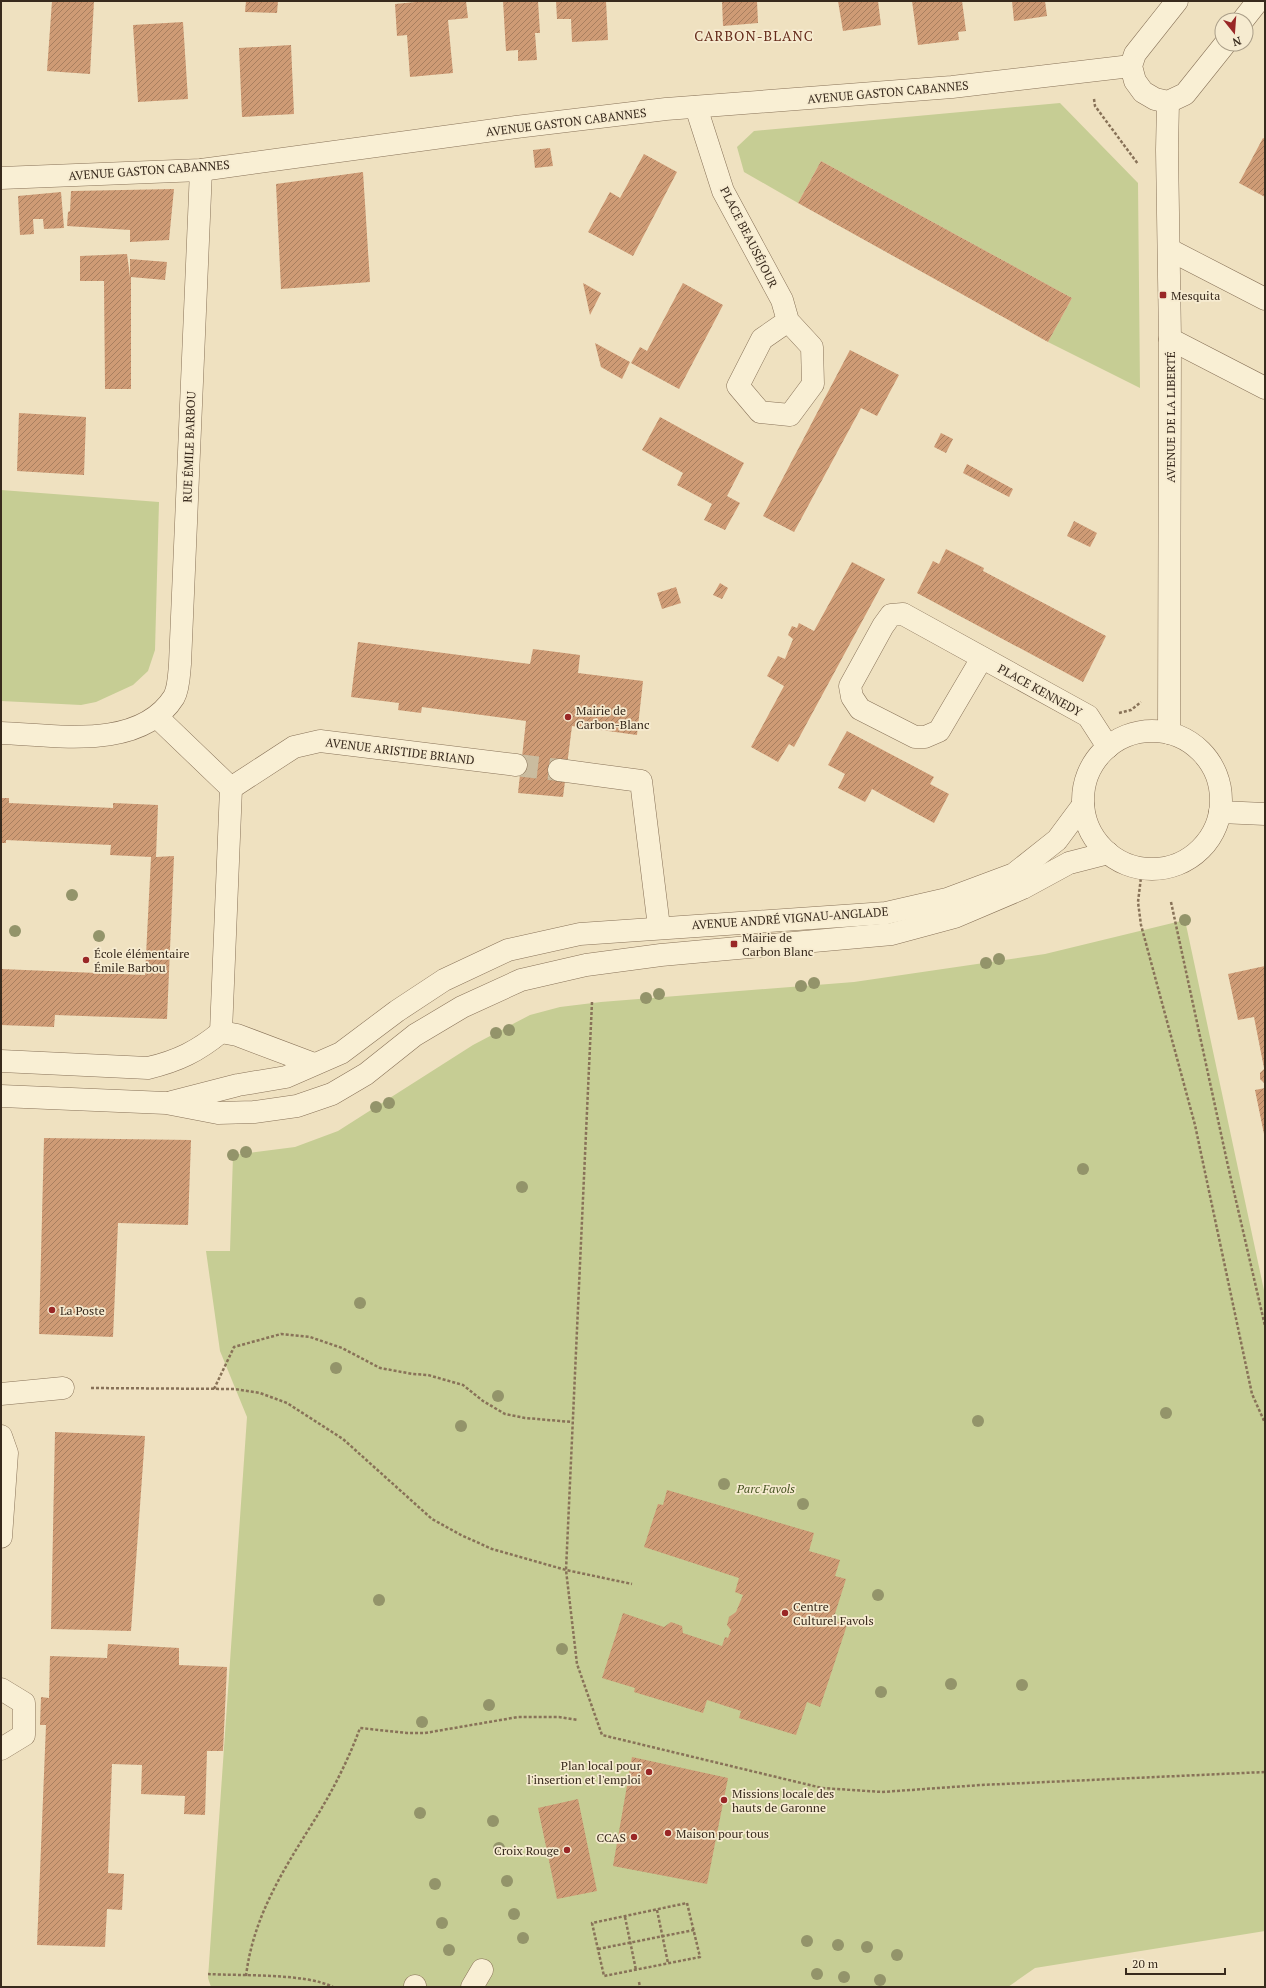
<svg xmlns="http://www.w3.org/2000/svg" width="1266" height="1988" font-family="'PT Serif',serif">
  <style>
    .green { fill: #c6cd94 }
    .building { fill: url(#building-hatch) }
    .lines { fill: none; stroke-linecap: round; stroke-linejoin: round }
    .minor-tunnel { stroke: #cabc9f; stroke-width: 22; stroke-dasharray: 22 11; stroke-linecap: butt }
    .minor-casing { stroke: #887258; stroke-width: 23 }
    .path { stroke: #887258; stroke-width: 2.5; stroke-dasharray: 3 2; stroke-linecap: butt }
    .minor { stroke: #f9efd4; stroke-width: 22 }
    .tree { fill: #93946a }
    .poi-dot { fill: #992726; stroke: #f6ebd0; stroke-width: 1.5 }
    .labels { text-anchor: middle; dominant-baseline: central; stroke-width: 3.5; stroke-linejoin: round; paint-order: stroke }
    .street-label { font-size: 12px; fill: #382a1d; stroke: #f6ebd0 }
    .poi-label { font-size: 12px; fill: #382a1d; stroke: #f6ebd0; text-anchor: start }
    .park-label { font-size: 12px; font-style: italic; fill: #485523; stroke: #f6ebd0 }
    .quarter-label { font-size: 14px; letter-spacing: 1px; fill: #652b1b; stroke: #f6ebd0 }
  </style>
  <defs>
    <pattern id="building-hatch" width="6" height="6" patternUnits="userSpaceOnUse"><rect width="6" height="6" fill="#ce9b75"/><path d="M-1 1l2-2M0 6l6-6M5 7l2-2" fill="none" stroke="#a87f5f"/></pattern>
  </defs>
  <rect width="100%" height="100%" fill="#efe1c0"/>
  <!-- green -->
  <g class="green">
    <path d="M1060 103 1138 183 1140 388 1048 342 1072 298 821 161 798 203 744 172 737 147 754 131Z"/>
    <path d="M1 490 159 502 155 650 148 671 133 685 96 702 81 705 1 701Z"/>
    <path d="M1185 920 1265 1295V1931L1035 1968 1008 1987H211L208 1978 247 1417 220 1351 206 1251H230L233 1155 295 1147 338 1131 473 1045 530 1015 560 1007 601 1002 854 982 1045 954Z"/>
  </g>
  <!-- building -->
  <g class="building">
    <path d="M52 1H94L90 74 47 71Z"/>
    <path d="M246 1H278L277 13 245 12Z"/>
    <path d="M426 1H466L468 18 448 20 453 73 410 77 407 35 397 36 395 4Z"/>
    <path d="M503 1H538L540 33H535L537 60 518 61V50L506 51Z"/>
    <path d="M556 1H606L608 40 572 42 571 19H557Z"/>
    <path d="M722 1H757L758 23 723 26Z"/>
    <path d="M838 1H878L881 25 843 31Z"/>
    <path d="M912 1H962L966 31 958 32 959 40 918 45Z"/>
    <path d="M1012 1H1045L1047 16 1014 21Z"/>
    <path d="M183 22 188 99 138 102 133 25Z"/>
    <path d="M291 45 294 114 242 117 239 48Z"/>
    <path d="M1263 138 1265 139V197L1239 183Z"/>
    <path d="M550 148 553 166 535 168 533 150Z"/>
    <path d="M644 154 677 172 633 256 588 232 610 192 620 198Z"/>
    <path d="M821 161 1072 298 1048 342 798 203Z"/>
    <path d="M363 172 370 282 281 289 276 184Z"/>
    <path d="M174 189 169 240 130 242V230L67 226 68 212 70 211 71 191Z"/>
    <path d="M61 192 64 228 44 229 43 219H33L34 234 20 235 18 196Z"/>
    <path d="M127 254 130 277V259L167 262 165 280 131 277V389H105L104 281H80V256Z"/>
    <path d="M583 283 601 293 590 315Z"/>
    <path d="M683 283 723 305 679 389 631 363 640 347 647 351Z"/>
    <path d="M595 343 630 362 622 379 601 367Z"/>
    <path d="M850 350 899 375 877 416 861 408 794 532 763 516Z"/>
    <path d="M19 413 86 417 84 475 17 471Z"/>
    <path d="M660 417 744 463 727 496 740 503 725 530 704 520 712 504 677 485 683 473 642 450Z"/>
    <path d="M941 433 953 439 946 453 934 447Z"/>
    <path d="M967 464 1013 489 1009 497 963 473Z"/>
    <path d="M1074 521 1097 533 1090 547 1067 536Z"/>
    <path d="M946 549 984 568 983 571 985 572 1106 636 1083 682 917 593 933 561 939 564Z"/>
    <path d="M852 562 885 579 794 747 789 744 778 762 751 747 784 686 767 676 778 656 785 659 793 639 788 635 792 626 797 628 799 623 814 631Z"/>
    <path d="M720 583 728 588 722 599 713 595Z"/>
    <path d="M676 587 681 603 662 609 657 593Z"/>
    <path d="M358 642 530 664 533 649 580 655 578 673 643 681 637 735 572 726 563 797 518 793 526 721 422 707 421 713 398 710 399 703 351 697Z"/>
    <path d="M847 731 934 777 930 784 949 794 934 823 872 789 865 802 838 788 845 774 828 765Z"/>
    <path d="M1 798H9V803L113 808V803L158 805 156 857 174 856 167 1019 55 1015 54 1027 1 1025V969L145 975 151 857 110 855 111 845 6 840V843H1Z"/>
    <path d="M1265 966V1068H1264L1254 1017 1238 1020 1228 974Z"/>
    <path d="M1265 1068V1084L1260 1079V1073Z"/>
    <path d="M1265 1088V1134H1264L1255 1090Z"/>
    <path d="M44 1138 191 1140 188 1225 118 1223 113 1337 39 1334Z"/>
    <path d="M55 1432 145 1436 131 1631 51 1629Z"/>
    <path d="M667 1490 814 1533 809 1551 840 1560 835 1576 846 1579 833 1620 847 1625 820 1707 807 1702 796 1735 739 1718 741 1711 707 1700 703 1713 634 1692 635 1688 602 1678 623 1613 664 1627 671 1622 682 1626 683 1633 722 1646 725 1637 728 1638 731 1630 727 1625 729 1617 736 1612 743 1595 735 1592 739 1578 644 1547 658 1504 663 1505Z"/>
    <path d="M108 1644 179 1648V1665L227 1667 223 1751H207L205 1815 184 1814 185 1796 141 1794 142 1765 112 1764 108 1873 124 1874 122 1910 107 1909 105 1947 37 1945 46 1725H40L41 1697 49 1698 50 1656 107 1658Z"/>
    <path d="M632 1757 728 1778 707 1884 613 1866Z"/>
    <path d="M578 1799 597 1891 557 1899 538 1808Z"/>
  </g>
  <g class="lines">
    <!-- minor-tunnel -->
    <path class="minor-tunnel" d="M516 765 559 770"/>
    <!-- minor casing -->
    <g class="minor-casing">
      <g id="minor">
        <path d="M1177 1 1135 54 1131 66 1135 81 1143 92 1155 99 1168 102 1185 94 1225 44"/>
        <path d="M1243 20 1258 1"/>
        <path d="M1168 102 1167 150 1170 339 1169 733"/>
        <path d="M696 107 723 191 782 300 788 321 762 339 738 386 760 412 790 415 813 384 812 347 788 321"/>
        <path d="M1 178 201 170 516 127 666 109 952 87 1131 66"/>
        <path d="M1170 250 1265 299"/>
        <path d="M1170 339 1265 388"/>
        <path d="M982 658 939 731 925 737H915L860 709 852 697 850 686 883 626 891 615 903 614 1088 716 1108 747"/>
        <path d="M157 717 231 788"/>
        <circle cx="1152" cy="800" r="69"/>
        <path d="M1 733C55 735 140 751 174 697 179 688 179 674 180 664L201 170"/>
        <path d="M559 770 641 781 659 927"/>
        <path d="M231 788 294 747 320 741 516 765"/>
        <path d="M1220 812 1265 814"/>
        <path d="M221 1032 231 788"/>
        <path d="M221 1032 237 1035 314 1064"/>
        <path d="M1 1061 148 1068C178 1061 198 1051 221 1032"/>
        <path d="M1 1096 166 1103 218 1113 254 1112 297 1106 332 1094 366 1074 415 1035 462 1007 521 980 586 965 661 955 892 934 955 917 1023 888 1069 863 1108 853"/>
        <path d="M172 1102 238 1085 286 1077 341 1053 397 1011 444 980 508 950 580 934 886 913 947 899 1014 874 1057 840 1083 805"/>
        <path d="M1 1394 63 1388"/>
        <path d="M1 1436 7 1453 1 1537"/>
        <path d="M1 1689 24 1703V1735L1 1749"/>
        <path d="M415 1986V1987"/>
        <path d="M472 1987 482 1970"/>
      </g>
    </g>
    <!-- path -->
    <g class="path">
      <path d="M1094 99 1095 106 1138 164"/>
      <path d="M1119 713 1131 710 1141 702"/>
      <path d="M1142 869 1138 902 1141 925 1195 1125 1252 1394 1265 1423"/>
      <path d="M1171 902 1228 1166 1265 1326"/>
      <path d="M592 1002 566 1570 577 1664 602 1735 822 1788 882 1792 981 1785 1265 1772"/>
      <path d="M91 1388 235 1389 260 1393 287 1403 343 1439 432 1519 461 1535 492 1549 566 1570 632 1584"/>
      <path d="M214 1389 234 1347 281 1334 310 1337 342 1348 380 1368 413 1374 428 1375 463 1385 483 1401 505 1414 525 1418 572 1422"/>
      <path d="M687 1903 700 1957 604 1976 592 1923Z"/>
      <path d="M657 1910 668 1963"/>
      <path d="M625 1917 636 1970"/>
      <path d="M598 1949 694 1930"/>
      <path d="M208 1974C241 1976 305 1973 333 1987"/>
      <path d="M246 1976C253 1918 282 1872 312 1824 331 1794 348 1761 360 1728L407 1733H425L518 1717H559L578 1720"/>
      <path d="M639 1982 640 1987"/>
    </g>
    <!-- minor -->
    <use href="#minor" class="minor"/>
  </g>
  <!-- trees -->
  <g class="tree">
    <circle cx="72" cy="895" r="6"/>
    <circle cx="1185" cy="920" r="6"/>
    <circle cx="15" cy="931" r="6"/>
    <circle cx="99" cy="936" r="6"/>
    <circle cx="999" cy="959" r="6"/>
    <circle cx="986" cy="963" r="6"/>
    <circle cx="814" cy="983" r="6"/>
    <circle cx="801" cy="986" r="6"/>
    <circle cx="659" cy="994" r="6"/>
    <circle cx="646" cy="998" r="6"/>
    <circle cx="509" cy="1030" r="6"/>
    <circle cx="496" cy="1033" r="6"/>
    <circle cx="389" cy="1103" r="6"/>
    <circle cx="376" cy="1107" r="6"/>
    <circle cx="246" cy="1152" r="6"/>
    <circle cx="233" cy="1155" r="6"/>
    <circle cx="1083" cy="1169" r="6"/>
    <circle cx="522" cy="1187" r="6"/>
    <circle cx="360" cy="1303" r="6"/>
    <circle cx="336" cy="1368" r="6"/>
    <circle cx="498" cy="1396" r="6"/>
    <circle cx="1166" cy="1413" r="6"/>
    <circle cx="978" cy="1421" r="6"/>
    <circle cx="461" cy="1426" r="6"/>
    <circle cx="724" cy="1484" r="6"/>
    <circle cx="803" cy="1504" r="6"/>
    <circle cx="878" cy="1595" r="6"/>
    <circle cx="379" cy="1600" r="6"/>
    <circle cx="562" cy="1649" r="6"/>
    <circle cx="951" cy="1684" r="6"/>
    <circle cx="1022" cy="1685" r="6"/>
    <circle cx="881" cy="1692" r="6"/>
    <circle cx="489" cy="1705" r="6"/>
    <circle cx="422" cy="1722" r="6"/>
    <circle cx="420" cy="1813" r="6"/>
    <circle cx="493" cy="1821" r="6"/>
    <circle cx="499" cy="1848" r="6"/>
    <circle cx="507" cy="1881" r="6"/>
    <circle cx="435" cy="1884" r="6"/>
    <circle cx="514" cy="1914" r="6"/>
    <circle cx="442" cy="1923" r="6"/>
    <circle cx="523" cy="1938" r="6"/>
    <circle cx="807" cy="1941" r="6"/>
    <circle cx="838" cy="1945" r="6"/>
    <circle cx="867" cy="1947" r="6"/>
    <circle cx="449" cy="1950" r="6"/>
    <circle cx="897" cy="1955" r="6"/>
    <circle cx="817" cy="1974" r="6"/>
    <circle cx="844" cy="1977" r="6"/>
    <circle cx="880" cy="1980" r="6"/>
  </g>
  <!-- markers -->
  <g class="poi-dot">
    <rect x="1159" y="291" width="8" height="8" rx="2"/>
    <circle cx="568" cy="717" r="4"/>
    <rect x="730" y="940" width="8" height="8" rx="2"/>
    <circle cx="86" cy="960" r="4"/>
    <circle cx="52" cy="1310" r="4"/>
    <circle cx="785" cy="1613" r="4"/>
    <circle cx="649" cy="1772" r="4"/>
    <circle cx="724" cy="1800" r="4"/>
    <circle cx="668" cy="1833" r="4"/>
    <circle cx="634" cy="1837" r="4"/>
    <circle cx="567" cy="1850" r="4"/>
  </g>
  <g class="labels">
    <!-- street labels -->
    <g class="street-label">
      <text transform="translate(888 92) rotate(-5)">AVENUE GASTON CABANNES</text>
      <text transform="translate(566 122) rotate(-7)">AVENUE GASTON CABANNES</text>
      <text transform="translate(149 170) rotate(-4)">AVENUE GASTON CABANNES</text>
      <text transform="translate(749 237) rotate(63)">PLACE BEAUSÉJOUR</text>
      <text transform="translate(1170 417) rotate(-90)">AVENUE DE LA LIBERTÉ</text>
      <text transform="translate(189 447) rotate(-88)">RUE ÉMILE BARBOU</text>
      <text transform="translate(1040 690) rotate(29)">PLACE KENNEDY</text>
      <text transform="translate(400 751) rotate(7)">AVENUE ARISTIDE BRIAND</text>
      <text transform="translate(790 918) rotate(-4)">AVENUE ANDRÉ VIGNAU-ANGLADE</text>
    </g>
    <!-- poi labels -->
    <g class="poi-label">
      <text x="1171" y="295">Mesquita</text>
      <text x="576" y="710">Mairie de<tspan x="576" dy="14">Carbon-Blanc</tspan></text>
      <text x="742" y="937">Mairie de<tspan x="742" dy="14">Carbon Blanc</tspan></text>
      <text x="94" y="953">École élémentaire<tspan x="94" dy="14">Émile Barbou</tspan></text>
      <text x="60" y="1310">La Poste</text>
      <text x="793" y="1606">Centre<tspan x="793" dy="14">Culturel Favols</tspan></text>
      <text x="641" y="1765" text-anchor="end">Plan local pour<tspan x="641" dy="14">l'insertion et l'emploi</tspan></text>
      <text x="732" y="1793">Missions locale des<tspan x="732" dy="14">hauts de Garonne</tspan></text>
      <text x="676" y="1833">Maison pour tous</text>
      <text x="626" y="1837" text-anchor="end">CCAS</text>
      <text x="559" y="1850" text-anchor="end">Croix Rouge</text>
    </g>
    <!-- park labels -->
    <g class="park-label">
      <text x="766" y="1488">Parc Favols</text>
    </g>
    <!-- quarter labels -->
    <g class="quarter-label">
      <text x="754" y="35">CARBON-BLANC</text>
    </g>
  </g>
  <!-- border -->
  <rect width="1266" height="1988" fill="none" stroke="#382a1d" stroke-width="4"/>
  <!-- north arrow -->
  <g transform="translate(1234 32) rotate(163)"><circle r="19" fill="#f6ebd0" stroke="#aa9e88"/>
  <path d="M0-3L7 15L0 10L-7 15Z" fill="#992726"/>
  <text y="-6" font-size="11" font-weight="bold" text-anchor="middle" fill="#382a1d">N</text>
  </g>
  <!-- scale -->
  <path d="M1126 1968v6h99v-6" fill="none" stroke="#382a1d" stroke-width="2"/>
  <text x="1132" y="1968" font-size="12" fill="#382a1d" stroke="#f6ebd0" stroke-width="3" paint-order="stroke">20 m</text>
</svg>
